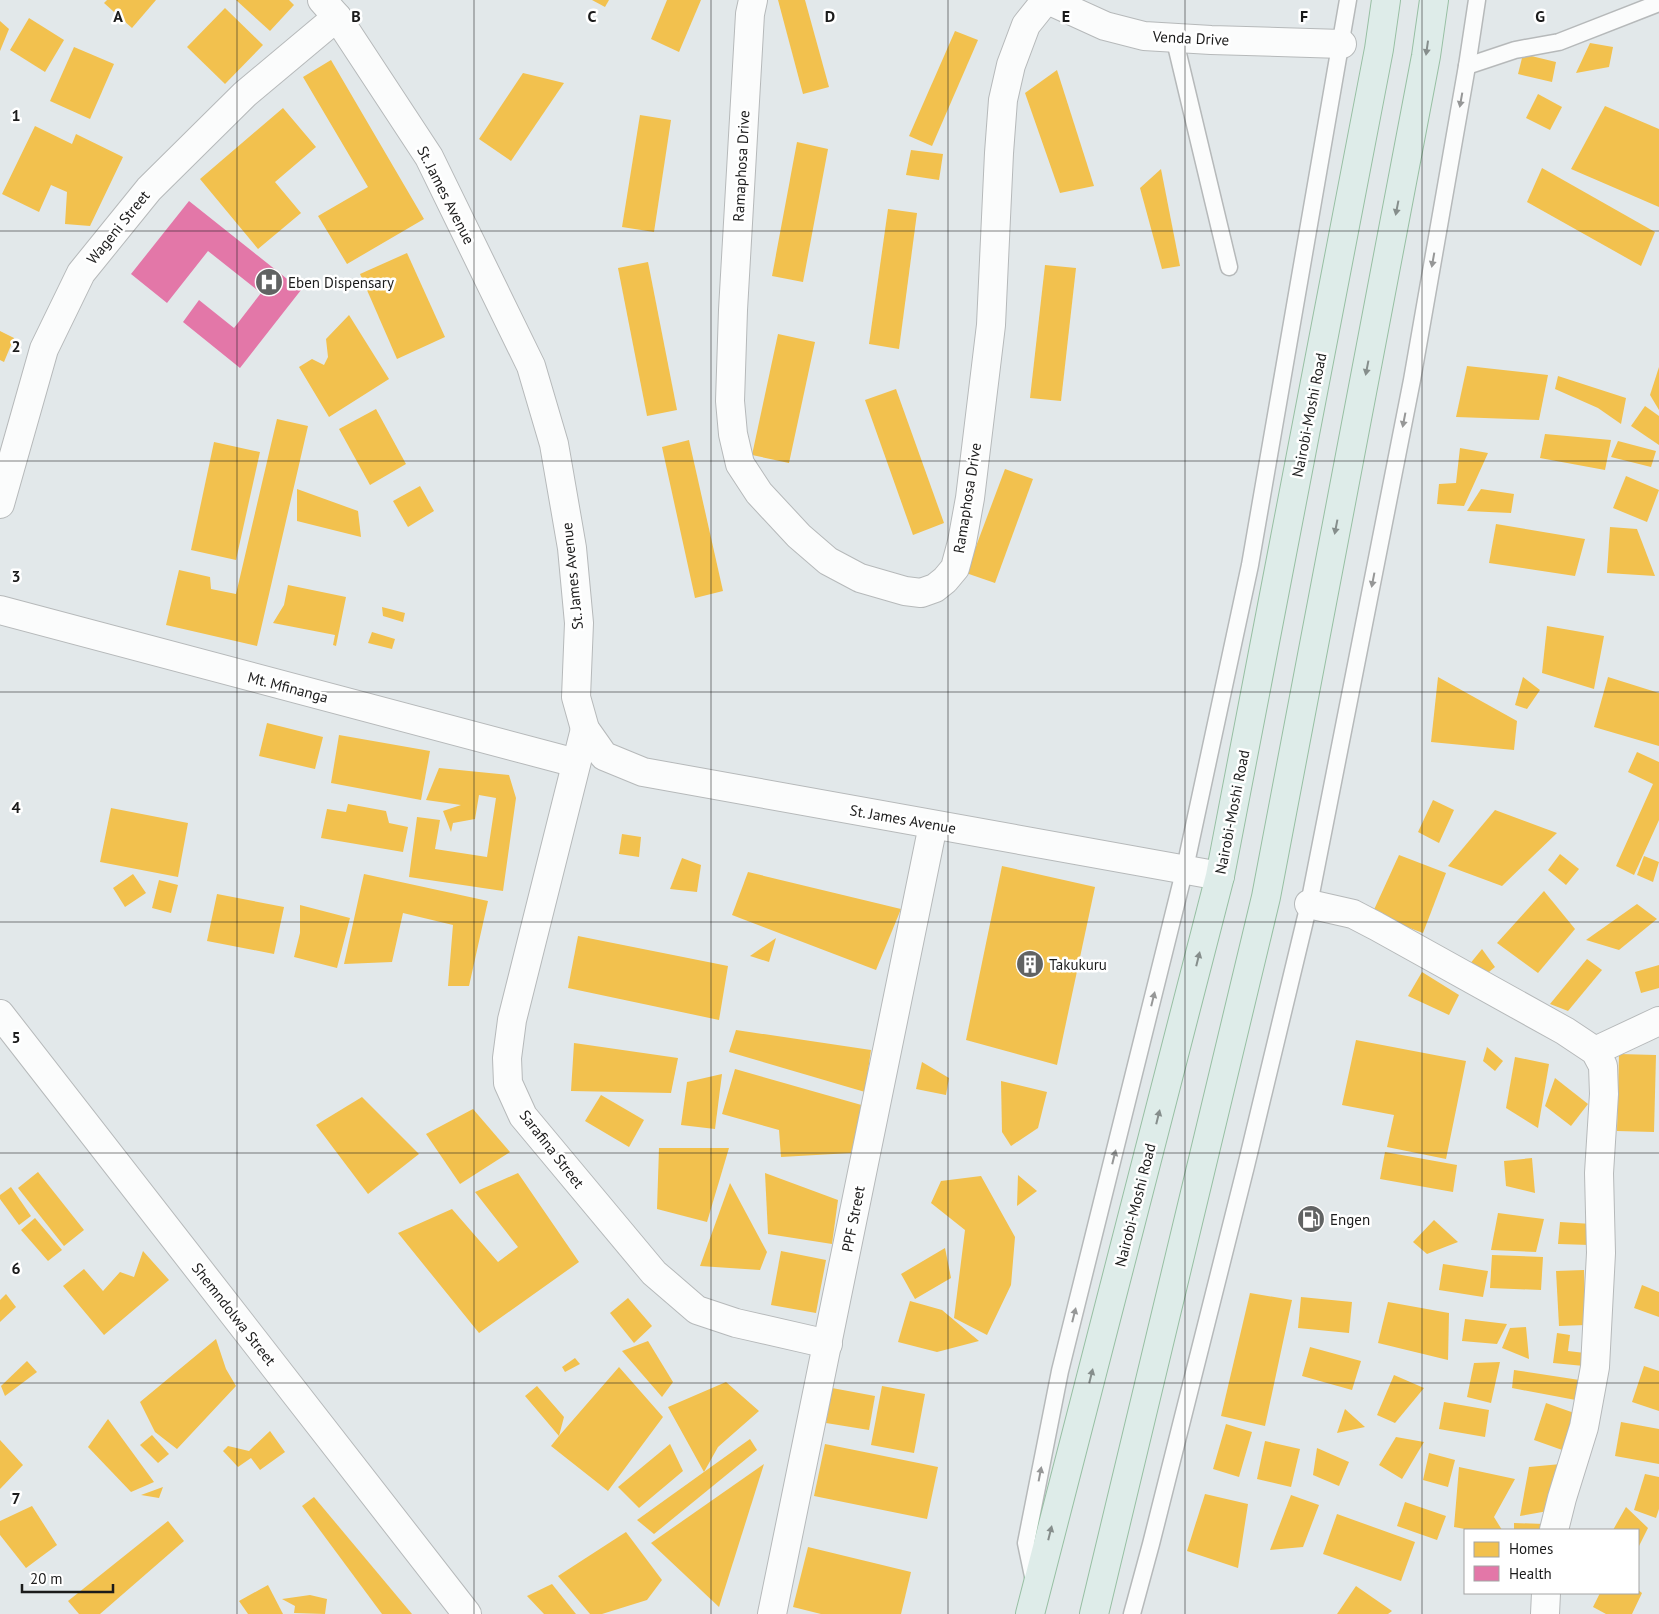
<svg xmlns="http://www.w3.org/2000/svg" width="1659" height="1614" font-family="'PT Sans',sans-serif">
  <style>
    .homes { fill: #f2c14e }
    .health { fill: #e377a8 }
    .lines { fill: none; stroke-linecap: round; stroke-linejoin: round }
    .service-casing { stroke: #b6b9ba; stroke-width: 19 }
    .minor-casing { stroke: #b6b9ba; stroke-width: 30 }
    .trunk-casing { stroke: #97bfa3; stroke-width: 30 }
    .service { stroke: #fbfcfc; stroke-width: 16 }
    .minor { stroke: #fbfcfc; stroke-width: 28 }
    .trunk { stroke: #deece9; stroke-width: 28 }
    .oneway { fill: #868e8c }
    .oneway2 { fill: #969797 }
    .grid { fill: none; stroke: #1b1b1b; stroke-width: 1; stroke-opacity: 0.55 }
    .labels { text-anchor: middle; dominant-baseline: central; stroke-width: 5; stroke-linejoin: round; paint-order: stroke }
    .street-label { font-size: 15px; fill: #1b1b1b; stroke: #fff }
    .poi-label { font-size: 15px; fill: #1b1b1b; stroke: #fff; text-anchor: start }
    .grid-label { font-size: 16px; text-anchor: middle; font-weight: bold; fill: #1b1b1b; stroke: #fff; stroke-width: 5; stroke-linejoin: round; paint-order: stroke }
  </style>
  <rect width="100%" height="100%" fill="#e2e8ea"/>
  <!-- homes -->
  <g class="homes">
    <path d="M107 0H156L132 28 104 3Z"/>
    <path d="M236 0H289L294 5 270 31Z"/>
    <path d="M592 0H609L605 7Z"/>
    <path d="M667 0H701L679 52 651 39Z"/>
    <path d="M778 0H805L829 87 803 94Z"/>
    <path d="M225 8 263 45 225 84 187 47Z"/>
    <path d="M29 18 64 40 45 72 10 50Z"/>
    <path d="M0 21 9 29 0 51Z"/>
    <path d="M955 31 978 40 932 146 909 136Z"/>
    <path d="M1590 43 1613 47 1609 67 1576 73Z"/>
    <path d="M74 47 114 64 90 119 50 101Z"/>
    <path d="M1523 54 1556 62 1552 82 1518 74Z"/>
    <path d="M331 60 424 219 347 264 318 216 368 187 303 77Z"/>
    <path d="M1057 70 1094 186 1060 193 1025 93Z"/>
    <path d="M523 73 564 83 511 161 479 139Z"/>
    <path d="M1538 94 1562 107 1550 130 1526 118Z"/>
    <path d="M1605 106 1659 129V207L1571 169Z"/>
    <path d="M283 108 316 147 275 182 301 213 258 249 200 179Z"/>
    <path d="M640 115 671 120 654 232 622 227Z"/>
    <path d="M35 126 72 144 76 134 123 157 90 226 65 224 67 192 51 185 39 212 2 194Z"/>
    <path d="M797 142 828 149 803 282 772 276Z"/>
    <path d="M911 150 943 154 939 180 906 175Z"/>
    <path d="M1542 168 1655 232 1641 266 1527 202Z"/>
    <path d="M1161 169 1180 266 1162 269 1140 188Z"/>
    <path d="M888 209 917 213 899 349 869 344Z"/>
    <path d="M407 253 445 337 397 359 360 274Z"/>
    <path d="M648 262 677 410 647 416 618 268Z"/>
    <path d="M1045 265 1076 268 1061 401 1030 398Z"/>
    <path d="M349 315 389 379 329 417 299 367 312 359 324 365 328 357 326 339Z"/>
    <path d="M0 331 14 338 4 362 0 360Z"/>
    <path d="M778 334 815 342 789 463 752 455Z"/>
    <path d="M1467 366 1548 375 1539 420 1456 417Z"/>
    <path d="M1659 367V410L1650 395Z"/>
    <path d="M1558 376 1626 398 1621 424 1598 408 1555 389Z"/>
    <path d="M896 389 944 523 913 535 865 400Z"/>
    <path d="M1645 406 1659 416V445L1631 426Z"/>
    <path d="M376 409 406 464 370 485 339 429Z"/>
    <path d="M277 419 308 426 257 646 166 625 179 570 210 577 211 589 236 594Z"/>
    <path d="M1545 434 1611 440 1605 470 1540 458Z"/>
    <path d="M689 440 723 591 695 598 662 447Z"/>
    <path d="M1618 441 1656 451 1651 467 1611 457Z"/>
    <path d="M214 442 260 452 236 560 191 550Z"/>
    <path d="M1460 448 1488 453 1464 506 1437 504 1439 484 1456 483Z"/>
    <path d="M1005 469 1033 479 995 583 966 573Z"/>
    <path d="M1626 476 1659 490 1647 522 1613 508Z"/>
    <path d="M420 486 434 511 408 527 393 501Z"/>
    <path d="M297 489 358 511 361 537 297 521Z"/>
    <path d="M1481 489 1514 494 1511 513 1467 511Z"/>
    <path d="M1496 524 1585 539 1575 576 1489 563Z"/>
    <path d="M1610 527 1637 529 1655 576 1607 573Z"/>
    <path d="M288 585 346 597 336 646 333 645 335 635 273 623 284 605Z"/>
    <path d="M382 607 405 613 403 622 383 616Z"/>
    <path d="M1547 626 1604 636 1594 689 1542 673Z"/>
    <path d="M372 632 395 639 392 649 368 643Z"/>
    <path d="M1438 677 1517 721 1514 750 1431 742Z"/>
    <path d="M1523 677 1540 690 1527 709 1515 705Z"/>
    <path d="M1608 677 1659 693V746L1594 727Z"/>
    <path d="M267 723 323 737 315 769 259 756Z"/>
    <path d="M339 735 430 751 421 800 331 783Z"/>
    <path d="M1637 752 1659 762V820L1634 875 1616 866 1653 784 1628 772Z"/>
    <path d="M439 768 509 775 516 798 503 891 409 877 417 817 440 820 435 849 487 857 496 798 479 795 475 819 453 823 451 832 443 811 461 805 426 800Z"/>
    <path d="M1433 800 1454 810 1439 843 1418 832Z"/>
    <path d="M348 804 386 811 389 823 408 827 403 852 321 838 327 809 346 812Z"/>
    <path d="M111 808 188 823 178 877 100 862Z"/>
    <path d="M1495 810 1557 833 1502 886 1448 866Z"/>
    <path d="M622 834 641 837 639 857 619 854Z"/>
    <path d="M1560 854 1579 869 1566 885 1548 870Z"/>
    <path d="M1399 855 1446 873 1423 933 1372 914Z"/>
    <path d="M1644 856 1659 862 1653 882 1637 875Z"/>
    <path d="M682 858 701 865 697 892 670 889Z"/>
    <path d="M1002 866 1095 887 1057 1065 966 1040Z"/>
    <path d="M748 872 901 909 876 970 732 915Z"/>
    <path d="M133 874 146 893 125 907 113 888Z"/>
    <path d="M364 874 488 901 469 986H448L453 925 403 913 392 962 344 964Z"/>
    <path d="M159 880 178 885 171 913 152 908Z"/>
    <path d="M1544 891 1575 929 1538 973 1497 943Z"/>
    <path d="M217 894 284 907 274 954 207 941Z"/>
    <path d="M1637 904 1657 919 1619 950 1586 940Z"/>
    <path d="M300 905 350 918 337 968 294 957 300 933Z"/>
    <path d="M578 936 728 966 719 1020 568 988Z"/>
    <path d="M776 938 769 962 750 956Z"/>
    <path d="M1482 949 1495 967 1483 977 1469 965Z"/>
    <path d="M1587 959 1602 970 1568 1011 1550 1004Z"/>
    <path d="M1659 965V988L1641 993 1635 972Z"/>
    <path d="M1422 972 1459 995 1449 1015 1408 996Z"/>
    <path d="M736 1030 871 1050 865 1092 729 1052Z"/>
    <path d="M1356 1040 1466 1061 1446 1159 1387 1147 1394 1115 1342 1105Z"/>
    <path d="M574 1043 678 1058 671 1093 571 1091Z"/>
    <path d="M1487 1047 1503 1061 1495 1071 1483 1061Z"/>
    <path d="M1619 1054 1656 1055 1654 1132 1617 1131Z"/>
    <path d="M1515 1057 1549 1064 1538 1128 1506 1108Z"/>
    <path d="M922 1062 949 1078 946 1095 916 1089Z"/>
    <path d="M735 1069 865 1106 851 1153 781 1157 779 1130 722 1114Z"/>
    <path d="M722 1074 715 1129 681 1125 687 1082Z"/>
    <path d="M1555 1078 1588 1104 1571 1126 1545 1106Z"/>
    <path d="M1001 1081 1047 1092 1038 1128 1011 1146 1002 1132Z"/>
    <path d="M601 1095 644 1120 629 1147 585 1121Z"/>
    <path d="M362 1097 419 1154 368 1194 316 1125Z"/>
    <path d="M473 1109 510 1152 460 1184 426 1134Z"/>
    <path d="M659 1148H729L707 1222 657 1209Z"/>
    <path d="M1385 1152 1457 1165 1453 1192 1380 1179Z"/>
    <path d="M1532 1158 1535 1193 1506 1186 1504 1161Z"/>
    <path d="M38 1172 84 1230 64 1246 18 1188Z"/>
    <path d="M518 1173 579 1262 479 1333 398 1233 452 1209 498 1262 518 1247 475 1192Z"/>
    <path d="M765 1173 838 1200 832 1244 768 1234Z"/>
    <path d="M1018 1175 1037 1191 1017 1206Z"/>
    <path d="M981 1176 1015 1237 1011 1285 987 1335 954 1318 965 1230 931 1203 941 1181Z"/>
    <path d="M730 1183 767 1252 760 1270 700 1266Z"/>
    <path d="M11 1187 31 1216 19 1225 0 1199V1195Z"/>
    <path d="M1498 1213 1544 1219 1536 1252 1491 1250Z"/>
    <path d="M35 1218 62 1250 48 1261 21 1230Z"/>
    <path d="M1434 1220 1458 1242 1427 1254 1413 1242Z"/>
    <path d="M1560 1222 1592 1224 1590 1245 1558 1244Z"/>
    <path d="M945 1248 951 1278 915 1299 901 1274Z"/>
    <path d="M143 1251 169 1280 104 1335 63 1286 84 1269 103 1291 120 1272 134 1277Z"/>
    <path d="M781 1251 826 1260 816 1313 771 1305Z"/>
    <path d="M1492 1255 1543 1257 1541 1290 1490 1288Z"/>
    <path d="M1443 1264 1488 1271 1483 1297 1439 1290Z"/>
    <path d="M1584 1270 1586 1325 1559 1326 1556 1271Z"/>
    <path d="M1642 1285 1659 1292V1317L1634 1308Z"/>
    <path d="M1250 1293 1292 1300 1265 1426 1221 1416Z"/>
    <path d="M6 1294 16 1307 0 1322V1300Z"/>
    <path d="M1301 1297 1352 1302 1349 1333 1298 1328Z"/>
    <path d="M628 1298 652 1326 634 1343 610 1313Z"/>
    <path d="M910 1301 942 1310 979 1341 937 1352 898 1342Z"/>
    <path d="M1388 1302 1449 1313 1448 1360 1378 1343Z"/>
    <path d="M1465 1319 1507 1324 1497 1344 1462 1341Z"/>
    <path d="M1526 1327 1529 1359 1502 1348 1510 1328Z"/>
    <path d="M1557 1333 1570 1335 1568 1351 1585 1353 1584 1366 1553 1363Z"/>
    <path d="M216 1339 226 1369 236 1386 177 1449 155 1432 140 1402Z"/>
    <path d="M648 1341 673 1382 662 1397 622 1351Z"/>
    <path d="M1310 1347 1361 1361 1352 1390 1302 1376Z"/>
    <path d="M575 1358 580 1364 565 1372 562 1367Z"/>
    <path d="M27 1361 37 1372 5 1396 1 1386Z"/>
    <path d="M1500 1362 1491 1403 1467 1397 1474 1363Z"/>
    <path d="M1644 1366 1659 1371V1411L1632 1402Z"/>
    <path d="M619 1367 663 1417 608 1491 551 1446 559 1436 525 1396 537 1386 564 1417 559 1436Z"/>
    <path d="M1514 1370 1586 1381 1581 1401 1512 1388Z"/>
    <path d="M1394 1375 1424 1388 1395 1423 1377 1415Z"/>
    <path d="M726 1382 759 1411 718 1447 704 1472 668 1407Z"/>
    <path d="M882 1386 925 1394 914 1453 871 1445Z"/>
    <path d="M832 1388 875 1396 869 1430 826 1423Z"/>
    <path d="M1444 1402 1489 1410 1485 1437 1439 1429Z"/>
    <path d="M1546 1403 1577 1414 1565 1451 1534 1440Z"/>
    <path d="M1345 1409 1365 1427 1337 1433Z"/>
    <path d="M108 1419 154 1482 131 1492 88 1447Z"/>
    <path d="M1621 1422 1659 1429V1464L1615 1456Z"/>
    <path d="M1226 1424 1252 1432 1239 1477 1213 1469Z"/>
    <path d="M270 1431 285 1452 260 1470 251 1458 238 1467 223 1451 228 1446 249 1451Z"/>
    <path d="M152 1435 169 1454 158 1463 140 1445Z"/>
    <path d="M1396 1437 1424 1442 1402 1479 1379 1465Z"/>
    <path d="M750 1439 757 1450 654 1534 637 1520Z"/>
    <path d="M0 1440 23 1465 0 1489Z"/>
    <path d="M1265 1441 1300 1449 1291 1487 1257 1479Z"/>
    <path d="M670 1444 683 1471 639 1508 618 1487Z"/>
    <path d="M825 1444 938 1467 927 1519 814 1496Z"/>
    <path d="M1317 1448 1349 1462 1339 1486 1313 1475Z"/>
    <path d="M1429 1453 1455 1460 1448 1487 1423 1480Z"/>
    <path d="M764 1464 719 1607 651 1543Z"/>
    <path d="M1561 1464 1548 1511 1520 1516 1529 1467Z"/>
    <path d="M1459 1467 1515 1479 1494 1517 1502 1530H1470L1454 1527Z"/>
    <path d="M1645 1474 1659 1477V1509L1656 1518 1634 1510Z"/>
    <path d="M163 1487 159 1498 141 1495Z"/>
    <path d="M1205 1494 1248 1504 1238 1568 1187 1551Z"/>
    <path d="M1291 1495 1319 1505 1303 1547 1270 1550Z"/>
    <path d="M314 1497 412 1614H382L302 1506Z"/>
    <path d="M1405 1502 1446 1516 1437 1540 1397 1526Z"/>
    <path d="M32 1506 57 1545 26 1568 0 1535V1521Z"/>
    <path d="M1626 1507 1648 1528 1638 1548V1530H1613Z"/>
    <path d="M1337 1514 1415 1542 1401 1581 1323 1554Z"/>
    <path d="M168 1521 184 1541 100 1614H79L68 1601Z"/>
    <path d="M1514 1523 1545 1524 1544 1530H1514Z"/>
    <path d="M626 1532 662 1580 647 1600 602 1614H590L558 1576Z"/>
    <path d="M808 1547 911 1572 901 1614H821L793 1607Z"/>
    <path d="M552 1584 576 1614H544L527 1596Z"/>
    <path d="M268 1585 283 1614H248L239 1601Z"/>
    <path d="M1356 1586 1392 1611 1388 1614H1337Z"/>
    <path d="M1638 1590 1642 1593 1632 1614H1606L1593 1607 1600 1593H1638Z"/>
    <path d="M310 1595 327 1599 325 1614 294 1613 295 1606 282 1599Z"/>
  </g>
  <!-- health -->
  <path class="health" d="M189 201 301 290 240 368 183 322 199 300 234 328 261 293 208 251 167 303 131 274Z"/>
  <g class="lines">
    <!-- service casing -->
    <g class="service-casing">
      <g id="service">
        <path d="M1174 37 1229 267"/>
        <path d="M1467 66 1515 50 1559 42 1659 3"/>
        <path d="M1034 1581 1026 1543 1060 1371 1185 868 1250 565 1348 0"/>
        <path d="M1132 1614 1151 1544 1246 1166 1309 904 1412 380 1467 66 1477 0"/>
      </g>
    </g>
    <!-- minor casing -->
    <g class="minor-casing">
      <g id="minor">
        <path d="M322 0 337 17 429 157 531 366 554 444 572 548 579 623 576 697 585 729 604 756 643 772 1220 876"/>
        <path d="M753 0 750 14 733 310 730 401 733 434 740 464 759 493 799 536 828 561 860 578 905 591 921 593 935 588 945 580 955 568 962 542 970 498 991 325 999 153 1003 100 1011 65 1026 25 1046 0"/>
        <path d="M1048 0 1105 26 1144 36 1211 40 1342 44"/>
        <path d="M0 504 44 349 81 273 149 189 245 94 337 17"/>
        <path d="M0 610 576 763"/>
        <path d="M585 729 512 1020 507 1058 508 1083 523 1116 654 1273 697 1310 736 1323 828 1344"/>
        <path d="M1309 904 1353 914 1376 926 1565 1031 1595 1051 1603 1066 1604 1094 1599 1173 1601 1253 1595 1367 1584 1427 1562 1498 1554 1530"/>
        <path d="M0 1014 467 1614"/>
        <path d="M1595 1051 1659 1021"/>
        <path d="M772 1614 933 825"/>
        <path d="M1545 1614 1546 1593"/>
      </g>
    </g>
    <!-- trunk casing -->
    <g class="trunk-casing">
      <g id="trunk">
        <path d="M1030 1614 1220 876 1379 49 1386 0"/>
        <path d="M1094 1614 1266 897 1426 56 1434 0"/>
      </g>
    </g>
    <!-- service -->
    <use href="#service" class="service"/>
    <!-- minor -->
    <use href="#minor" class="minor"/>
    <!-- trunk -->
    <use href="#trunk" class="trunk"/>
  </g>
  <!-- one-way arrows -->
  <defs><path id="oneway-solid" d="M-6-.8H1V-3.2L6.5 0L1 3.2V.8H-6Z" transform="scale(1.25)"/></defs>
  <g class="oneway">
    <use href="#oneway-solid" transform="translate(1427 48) rotate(98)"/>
    <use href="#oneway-solid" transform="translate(1397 208) rotate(101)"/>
    <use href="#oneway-solid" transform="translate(1367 368) rotate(101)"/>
    <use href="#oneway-solid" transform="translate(1336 527) rotate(101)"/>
    <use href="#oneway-solid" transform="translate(1198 959) rotate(-76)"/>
    <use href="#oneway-solid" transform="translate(1158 1117) rotate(-76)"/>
    <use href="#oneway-solid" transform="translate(1091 1376) rotate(-76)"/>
    <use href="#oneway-solid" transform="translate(1050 1533) rotate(-76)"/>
  </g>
  <g class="oneway2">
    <use href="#oneway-solid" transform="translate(1461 100) rotate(100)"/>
    <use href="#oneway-solid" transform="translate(1433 260) rotate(100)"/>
    <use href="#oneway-solid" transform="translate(1404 420) rotate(101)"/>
    <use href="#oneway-solid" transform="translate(1373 580) rotate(101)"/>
    <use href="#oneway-solid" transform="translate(1153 999) rotate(-76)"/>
    <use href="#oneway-solid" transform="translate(1114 1157) rotate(-76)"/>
    <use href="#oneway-solid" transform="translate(1074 1315) rotate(-76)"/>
    <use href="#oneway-solid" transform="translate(1040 1474) rotate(-79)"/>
  </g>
  <!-- grid -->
  <path class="grid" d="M237 0V1614M474 0V1614M711 0V1614M948 0V1614M1185 0V1614M1422 0V1614M0 231H1659M0 461H1659M0 692H1659M0 922H1659M0 1153H1659M0 1383H1659"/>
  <!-- icons -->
  <defs>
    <g id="hospital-disc" transform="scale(1.4375)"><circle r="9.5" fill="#616363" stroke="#fff"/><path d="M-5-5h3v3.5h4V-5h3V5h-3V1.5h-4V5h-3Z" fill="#fff"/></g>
    <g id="building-disc" transform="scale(1.4375)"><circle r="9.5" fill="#616363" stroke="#fff"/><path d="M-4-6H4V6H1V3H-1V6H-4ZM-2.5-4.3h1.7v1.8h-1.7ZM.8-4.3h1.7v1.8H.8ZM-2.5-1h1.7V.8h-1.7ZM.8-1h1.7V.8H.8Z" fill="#fff"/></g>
    <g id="fuel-disc" transform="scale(1.4375)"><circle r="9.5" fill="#616363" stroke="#fff"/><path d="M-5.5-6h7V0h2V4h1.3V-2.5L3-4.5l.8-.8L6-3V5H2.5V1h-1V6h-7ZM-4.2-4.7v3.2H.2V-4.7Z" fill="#fff"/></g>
  </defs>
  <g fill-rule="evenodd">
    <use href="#hospital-disc" x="269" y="282"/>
    <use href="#building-disc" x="1030" y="964"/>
    <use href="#fuel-disc" x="1311" y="1219"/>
  </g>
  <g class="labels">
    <!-- street labels -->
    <g class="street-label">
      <text transform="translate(1191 38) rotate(3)">Venda Drive</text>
      <text transform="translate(741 166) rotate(-87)">Ramaphosa Drive</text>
      <text transform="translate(446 195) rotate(63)">St. James Avenue</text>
      <text transform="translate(118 227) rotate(-51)">Wageni Street</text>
      <text transform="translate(1309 415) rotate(-79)">Nairobi-Moshi Road</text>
      <text transform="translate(967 498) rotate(-81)">Ramaphosa Drive</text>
      <text transform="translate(572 576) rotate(-96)">St. James Avenue</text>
      <text transform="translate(288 687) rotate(15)">Mt. Mfinanga</text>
      <text transform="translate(1232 812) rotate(-79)">Nairobi-Moshi Road</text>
      <text transform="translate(903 819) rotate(10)">St. James Avenue</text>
      <text transform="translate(552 1149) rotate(52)">Sarafina Street</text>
      <text transform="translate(1135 1205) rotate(-76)">Nairobi-Moshi Road</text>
      <text transform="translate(853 1219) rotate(-79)">PPF Street</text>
      <text transform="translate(234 1314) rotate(52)">Shemndolwa Street</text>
    </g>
    <!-- poi labels -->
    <g class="poi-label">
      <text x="288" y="282">Eben Dispensary</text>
      <text x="1049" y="964">Takukuru</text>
      <text x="1330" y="1219">Engen</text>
    </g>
  </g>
  <g class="grid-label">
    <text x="118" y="22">A</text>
    <text x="356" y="22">B</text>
    <text x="592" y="22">C</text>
    <text x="830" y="22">D</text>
    <text x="1066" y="22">E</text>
    <text x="1304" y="22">F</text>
    <text x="1540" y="22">G</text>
    <text x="16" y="121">1</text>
    <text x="16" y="352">2</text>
    <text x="16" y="582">3</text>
    <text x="16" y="813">4</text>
    <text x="16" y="1043">5</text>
    <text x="16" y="1274">6</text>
    <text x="16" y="1504">7</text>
  </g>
  <!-- legend -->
  <rect x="1464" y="1529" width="175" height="65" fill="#ffffff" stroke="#a4a4a4"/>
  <rect x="1474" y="1542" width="25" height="15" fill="#f2c14e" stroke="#a4a4a4"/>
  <text x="1509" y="1554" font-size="15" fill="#1b1b1b">Homes</text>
  <rect x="1474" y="1566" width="25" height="15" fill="#e377a8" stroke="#a4a4a4"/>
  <text x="1509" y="1579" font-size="15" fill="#1b1b1b">Health</text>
  <!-- scale -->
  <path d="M22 1584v8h91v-8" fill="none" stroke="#1b1b1b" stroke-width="2.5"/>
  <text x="30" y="1584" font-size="15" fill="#1b1b1b" stroke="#ffffff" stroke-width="4" paint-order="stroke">20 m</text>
</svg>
